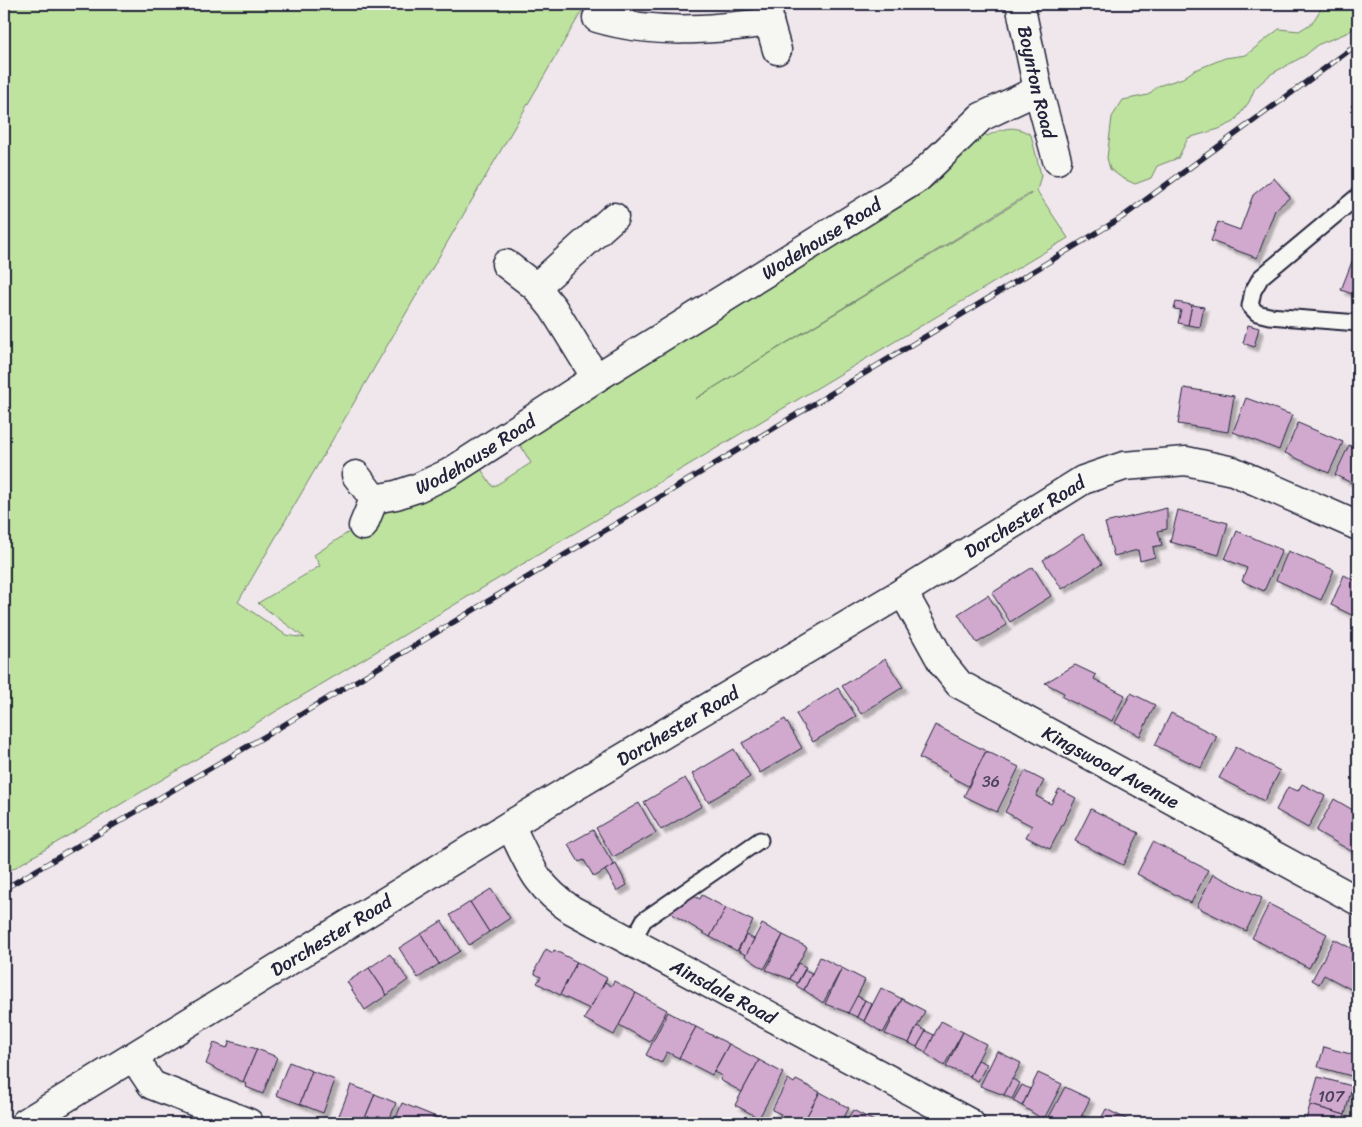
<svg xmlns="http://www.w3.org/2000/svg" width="1362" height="1127" font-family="Sriracha,sans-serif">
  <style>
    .green { fill: #bee39e; stroke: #70826c; fill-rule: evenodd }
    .building { fill: #d1a9cf; stroke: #22223b; filter: url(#shadow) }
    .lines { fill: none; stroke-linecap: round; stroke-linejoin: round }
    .lane-casing { stroke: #22223b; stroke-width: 19 }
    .street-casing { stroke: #22223b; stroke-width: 31 }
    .lane { stroke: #f6f6f2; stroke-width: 15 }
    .street { stroke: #f6f6f2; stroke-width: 28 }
    .rail-casing { stroke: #22223b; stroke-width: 5.5 }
    .rail { stroke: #f6f6f2; stroke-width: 4; stroke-dasharray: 11; stroke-linecap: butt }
    .labels { text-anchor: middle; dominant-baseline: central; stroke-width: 4; stroke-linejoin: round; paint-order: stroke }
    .number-label { font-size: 16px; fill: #4e4460 }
    .street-label { font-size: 19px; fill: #22223b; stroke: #f6f6f2 }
  </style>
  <defs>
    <filter id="shadow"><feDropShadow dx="4.5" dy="4.5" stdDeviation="1" flood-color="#0004"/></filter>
  </defs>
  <rect width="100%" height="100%" fill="#efe7eb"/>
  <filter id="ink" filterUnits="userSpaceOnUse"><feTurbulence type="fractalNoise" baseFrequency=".02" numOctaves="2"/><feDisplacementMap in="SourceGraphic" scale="10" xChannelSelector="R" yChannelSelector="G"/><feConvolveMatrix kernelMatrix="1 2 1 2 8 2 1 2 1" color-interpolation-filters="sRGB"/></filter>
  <g filter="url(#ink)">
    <!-- green -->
    <g class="green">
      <path d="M4 4H586L238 602 286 635 305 638 258 603 320 566 314 555 349 532 359 540C382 538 374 517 390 510 401 505 415 504 426 498 444 489 462 477 479 466L493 487 531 463 519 443 661 353 920 195 936 183 982 130 987 136C1004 128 1014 124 1031 135L1041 175 1037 191 1068 238 4 874ZM1031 193V194L695 399 1025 196Z"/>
      <path d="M1324 4H1358V23L1349 32 1317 45 1306 55 1271 74 1255 88 1249 102 1234 122 1219 129 1188 138 1178 158 1157 166 1151 178 1135 184 1122 178 1110 169 1107 158 1112 117 1123 100 1148 95 1158 86 1183 78 1193 71 1225 58 1246 55 1279 29 1299 31 1312 23Z"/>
    </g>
    <!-- building -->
    <g class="building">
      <path d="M1358 99V113L1351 106Z"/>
      <path d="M1274 178 1290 197 1275 210 1257 258 1211 241 1218 222 1240 230 1253 195Z"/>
      <path d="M1353 259 1358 261V296L1341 290Z"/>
      <path d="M1176 302 1192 305 1188 325 1178 323 1181 310 1174 309Z"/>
      <path d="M1192 305 1204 307 1200 327 1188 325Z"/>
      <path d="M1248 325 1259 328 1254 347 1243 343Z"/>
      <path d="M1184 388 1234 396 1228 432 1178 424Z"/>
      <path d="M1246 398 1292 415 1279 450 1233 432Z"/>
      <path d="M1298 423 1343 442 1329 473 1285 453Z"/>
      <path d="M1349 445 1358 449V486L1335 475Z"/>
      <path d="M1167 508V529L1158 531 1162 545 1153 547 1155 557 1140 561 1138 550 1114 556 1105 523Z"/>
      <path d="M1178 510 1228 523 1219 555 1170 542Z"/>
      <path d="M1237 531 1282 550 1264 591 1242 581 1247 568 1225 559Z"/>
      <path d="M1083 534 1102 564 1062 589 1043 560Z"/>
      <path d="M1288 551 1334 570 1321 600 1276 580Z"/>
      <path d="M1033 567 1051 596 1010 622 992 593Z"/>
      <path d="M1344 575 1358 582V618L1331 605Z"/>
      <path d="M988 595 1007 625 977 643 958 614Z"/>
      <path d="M885 659 903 687 861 714 842 686Z"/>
      <path d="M1075 665 1096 675 1094 679 1125 695 1112 721 1062 697 1064 693 1045 683Z"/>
      <path d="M838 688 856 716 813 742 796 714Z"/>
      <path d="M1131 693 1155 705 1140 736 1115 723Z"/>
      <path d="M1171 713 1217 736 1201 768 1155 745Z"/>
      <path d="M785 719 802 748 760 773 742 743Z"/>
      <path d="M935 725 986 751 968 786 949 776 950 774 919 758Z"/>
      <path d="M1236 747 1280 771 1264 801 1219 778Z"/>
      <path d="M734 749 750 777 708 802 692 774Z"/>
      <path d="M986 751 1019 767 997 812 964 796Z"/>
      <path d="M1025 771 1044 781 1036 796 1051 804 1059 789 1076 798 1050 849 1026 837 1032 826 1005 812Z"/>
      <path d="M685 778 702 806 661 830 644 802Z"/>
      <path d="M1302 784 1325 796 1308 828 1276 810 1288 787 1298 791Z"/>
      <path d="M1334 799 1358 813V855L1316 831Z"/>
      <path d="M639 803 656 833 613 857 596 828Z"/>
      <path d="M1091 809 1139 833 1123 865 1075 841Z"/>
      <path d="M593 830 614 865 594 877 584 860 579 862 568 844Z"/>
      <path d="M1153 842 1208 870 1191 903 1137 874Z"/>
      <path d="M616 864 627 885 617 891 605 870Z"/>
      <path d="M1213 874 1262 898 1246 931 1197 907Z"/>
      <path d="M491 889 510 918 489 932 470 902Z"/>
      <path d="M692 895 700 899 702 895 726 908 710 937 669 912Z"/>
      <path d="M470 902 489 932 469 945 450 915Z"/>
      <path d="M1269 904 1327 934 1309 968 1252 938Z"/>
      <path d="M726 908 753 921 737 951 710 937Z"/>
      <path d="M442 921 460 951 439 964 421 934Z"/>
      <path d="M762 924 783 935 764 969 745 956Z"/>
      <path d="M421 934 439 964 418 978 399 948Z"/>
      <path d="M746 935 754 939 746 955 738 951Z"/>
      <path d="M783 935 807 947 790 979 766 970Z"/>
      <path d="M1334 939 1358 952V993L1324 975 1319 984 1312 980Z"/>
      <path d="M546 949 553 953 554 950 577 962 560 995 537 983 541 977 535 974 536 968Z"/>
      <path d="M390 954 408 980 387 995 369 968Z"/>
      <path d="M820 957 842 968 823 1003 804 990Z"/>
      <path d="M577 962 607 978 590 1009 560 995Z"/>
      <path d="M798 963 806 967 797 983 790 979Z"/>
      <path d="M369 968 387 995 365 1010 347 982Z"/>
      <path d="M842 968 865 980 849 1013 825 1004Z"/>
      <path d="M805 970 812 973 804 990 796 986Z"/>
      <path d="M614 981 636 993 614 1035 584 1019 605 982 611 986Z"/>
      <path d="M881 988 902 999 883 1033 864 1021Z"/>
      <path d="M636 993 667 1010 650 1042 619 1025Z"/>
      <path d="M857 996 865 1000 857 1017 848 1013Z"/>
      <path d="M902 999 925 1011 909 1043 885 1034Z"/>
      <path d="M865 1000 872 1004 864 1021 857 1017Z"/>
      <path d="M668 1012 696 1027 679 1058 667 1052 661 1063 646 1055Z"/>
      <path d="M941 1021 963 1032 944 1066 925 1053Z"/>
      <path d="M917 1026 926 1031 917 1047 909 1043Z"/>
      <path d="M696 1027 729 1044 712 1075 679 1058Z"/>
      <path d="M926 1031 934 1035 926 1052 917 1047Z"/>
      <path d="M963 1032 986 1044 970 1076 946 1067Z"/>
      <path d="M230 1041 257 1049 243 1082 206 1064 214 1043 227 1048Z"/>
      <path d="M729 1044 759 1060 742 1092 720 1080 722 1076 714 1072Z"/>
      <path d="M1324 1047 1358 1056 1355 1077 1318 1067Z"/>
      <path d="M257 1049 277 1057 263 1094 246 1087 247 1084 243 1082Z"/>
      <path d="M997 1051 1021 1063 1004 1095 980 1086Z"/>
      <path d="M759 1060 783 1073 759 1118 735 1105Z"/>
      <path d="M978 1060 987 1064 978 1081 970 1077Z"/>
      <path d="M289 1062 312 1071 300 1104 276 1095Z"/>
      <path d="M312 1071 335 1080 323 1113 300 1104Z"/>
      <path d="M1038 1073 1062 1084 1045 1117 1042 1116 1041 1118 1022 1106Z"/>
      <path d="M1318 1077 1352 1086 1345 1115 1310 1105Z"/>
      <path d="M788 1079 794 1083 796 1080 820 1092 803 1123H776L781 1114 772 1110Z"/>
      <path d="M1012 1079 1020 1083 1012 1099 1004 1095Z"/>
      <path d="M351 1085 375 1094 363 1123H352L338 1118Z"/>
      <path d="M1022 1085 1030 1089 1022 1106 1013 1101Z"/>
      <path d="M1065 1087 1090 1099 1078 1123H1051L1048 1119Z"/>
      <path d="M820 1092 849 1108 841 1123H803Z"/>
      <path d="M375 1094 396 1103 388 1123H363Z"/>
      <path d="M402 1103 434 1116 431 1123H394Z"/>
      <path d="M1310 1105 1345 1115 1342 1123H1305Z"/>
      <path d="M1106 1109 1128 1120 1126 1123H1099Z"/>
      <path d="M853 1110 878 1123H845Z"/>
      <path d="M1082 1115 1090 1120 1088 1123H1078Z"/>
      <path d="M434 1116 453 1123H431Z"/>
    </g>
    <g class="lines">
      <!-- lane casing -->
      <g class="lane-casing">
        <g id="lane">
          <path d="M1358 196 1261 277 1253 291 1250 306 1257 313 1269 316 1358 323"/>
          <path d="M632 942 644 920 760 840"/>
        </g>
      </g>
      <!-- street casing -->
      <g class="street-casing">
        <g id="street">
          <path id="s1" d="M1020 4 1038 90 1057 160"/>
          <path d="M597 18C654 35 711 30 769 22L768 4"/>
          <path d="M769 22 777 50"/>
          <path d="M506 264 536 287"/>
          <path d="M596 378 553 308 536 287 614 217"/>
          <path d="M356 475 374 499"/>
          <path id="s2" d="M363 526 374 499 396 495 417 488 449 473 596 378 918 178 981 117 1038 90"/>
          <path id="s3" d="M903 592 943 664 959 684 1358 901"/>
          <path id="s4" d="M510 825C529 863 535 886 572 910L970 1123"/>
          <path d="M134 1058 152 1085 249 1123"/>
          <path id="s5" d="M25 1123 510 825 903 592 1083 480 1124 466 1186 461 1233 471 1358 526"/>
        </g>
      </g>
      <!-- lane -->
      <use href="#lane" class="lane"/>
      <!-- street -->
      <use href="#street" class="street"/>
      <!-- rail casing -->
      <g class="rail-casing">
        <path id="rail" d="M4 889 267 735 1121 218 1358 44"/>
      </g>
      <!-- rail -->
      <use href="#rail" class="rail"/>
    </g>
  </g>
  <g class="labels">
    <!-- number labels -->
    <g class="number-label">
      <text x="991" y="781">36</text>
      <text x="1331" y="1096">107</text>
    </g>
    <!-- street labels -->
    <g class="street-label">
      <text stroke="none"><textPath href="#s1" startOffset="80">Boynton Road</textPath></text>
      <text stroke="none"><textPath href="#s2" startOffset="549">Wodehouse Road</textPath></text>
      <text stroke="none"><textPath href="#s2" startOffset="141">Wodehouse Road</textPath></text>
      <text stroke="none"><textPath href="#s5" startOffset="1169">Dorchester Road</textPath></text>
      <text stroke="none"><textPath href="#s5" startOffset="764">Dorchester Road</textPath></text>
      <text stroke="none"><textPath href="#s3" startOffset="281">Kingswood Avenue</textPath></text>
      <text stroke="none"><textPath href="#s5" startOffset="359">Dorchester Road</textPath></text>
      <text stroke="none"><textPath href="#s4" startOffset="279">Ainsdale Road</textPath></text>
    </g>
  </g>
  <!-- margin -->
  <rect width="1362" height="1127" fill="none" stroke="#f6f6f2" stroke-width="20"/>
  <rect x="10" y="10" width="1342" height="1107" fill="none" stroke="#22223b" stroke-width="2" filter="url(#ink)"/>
</svg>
